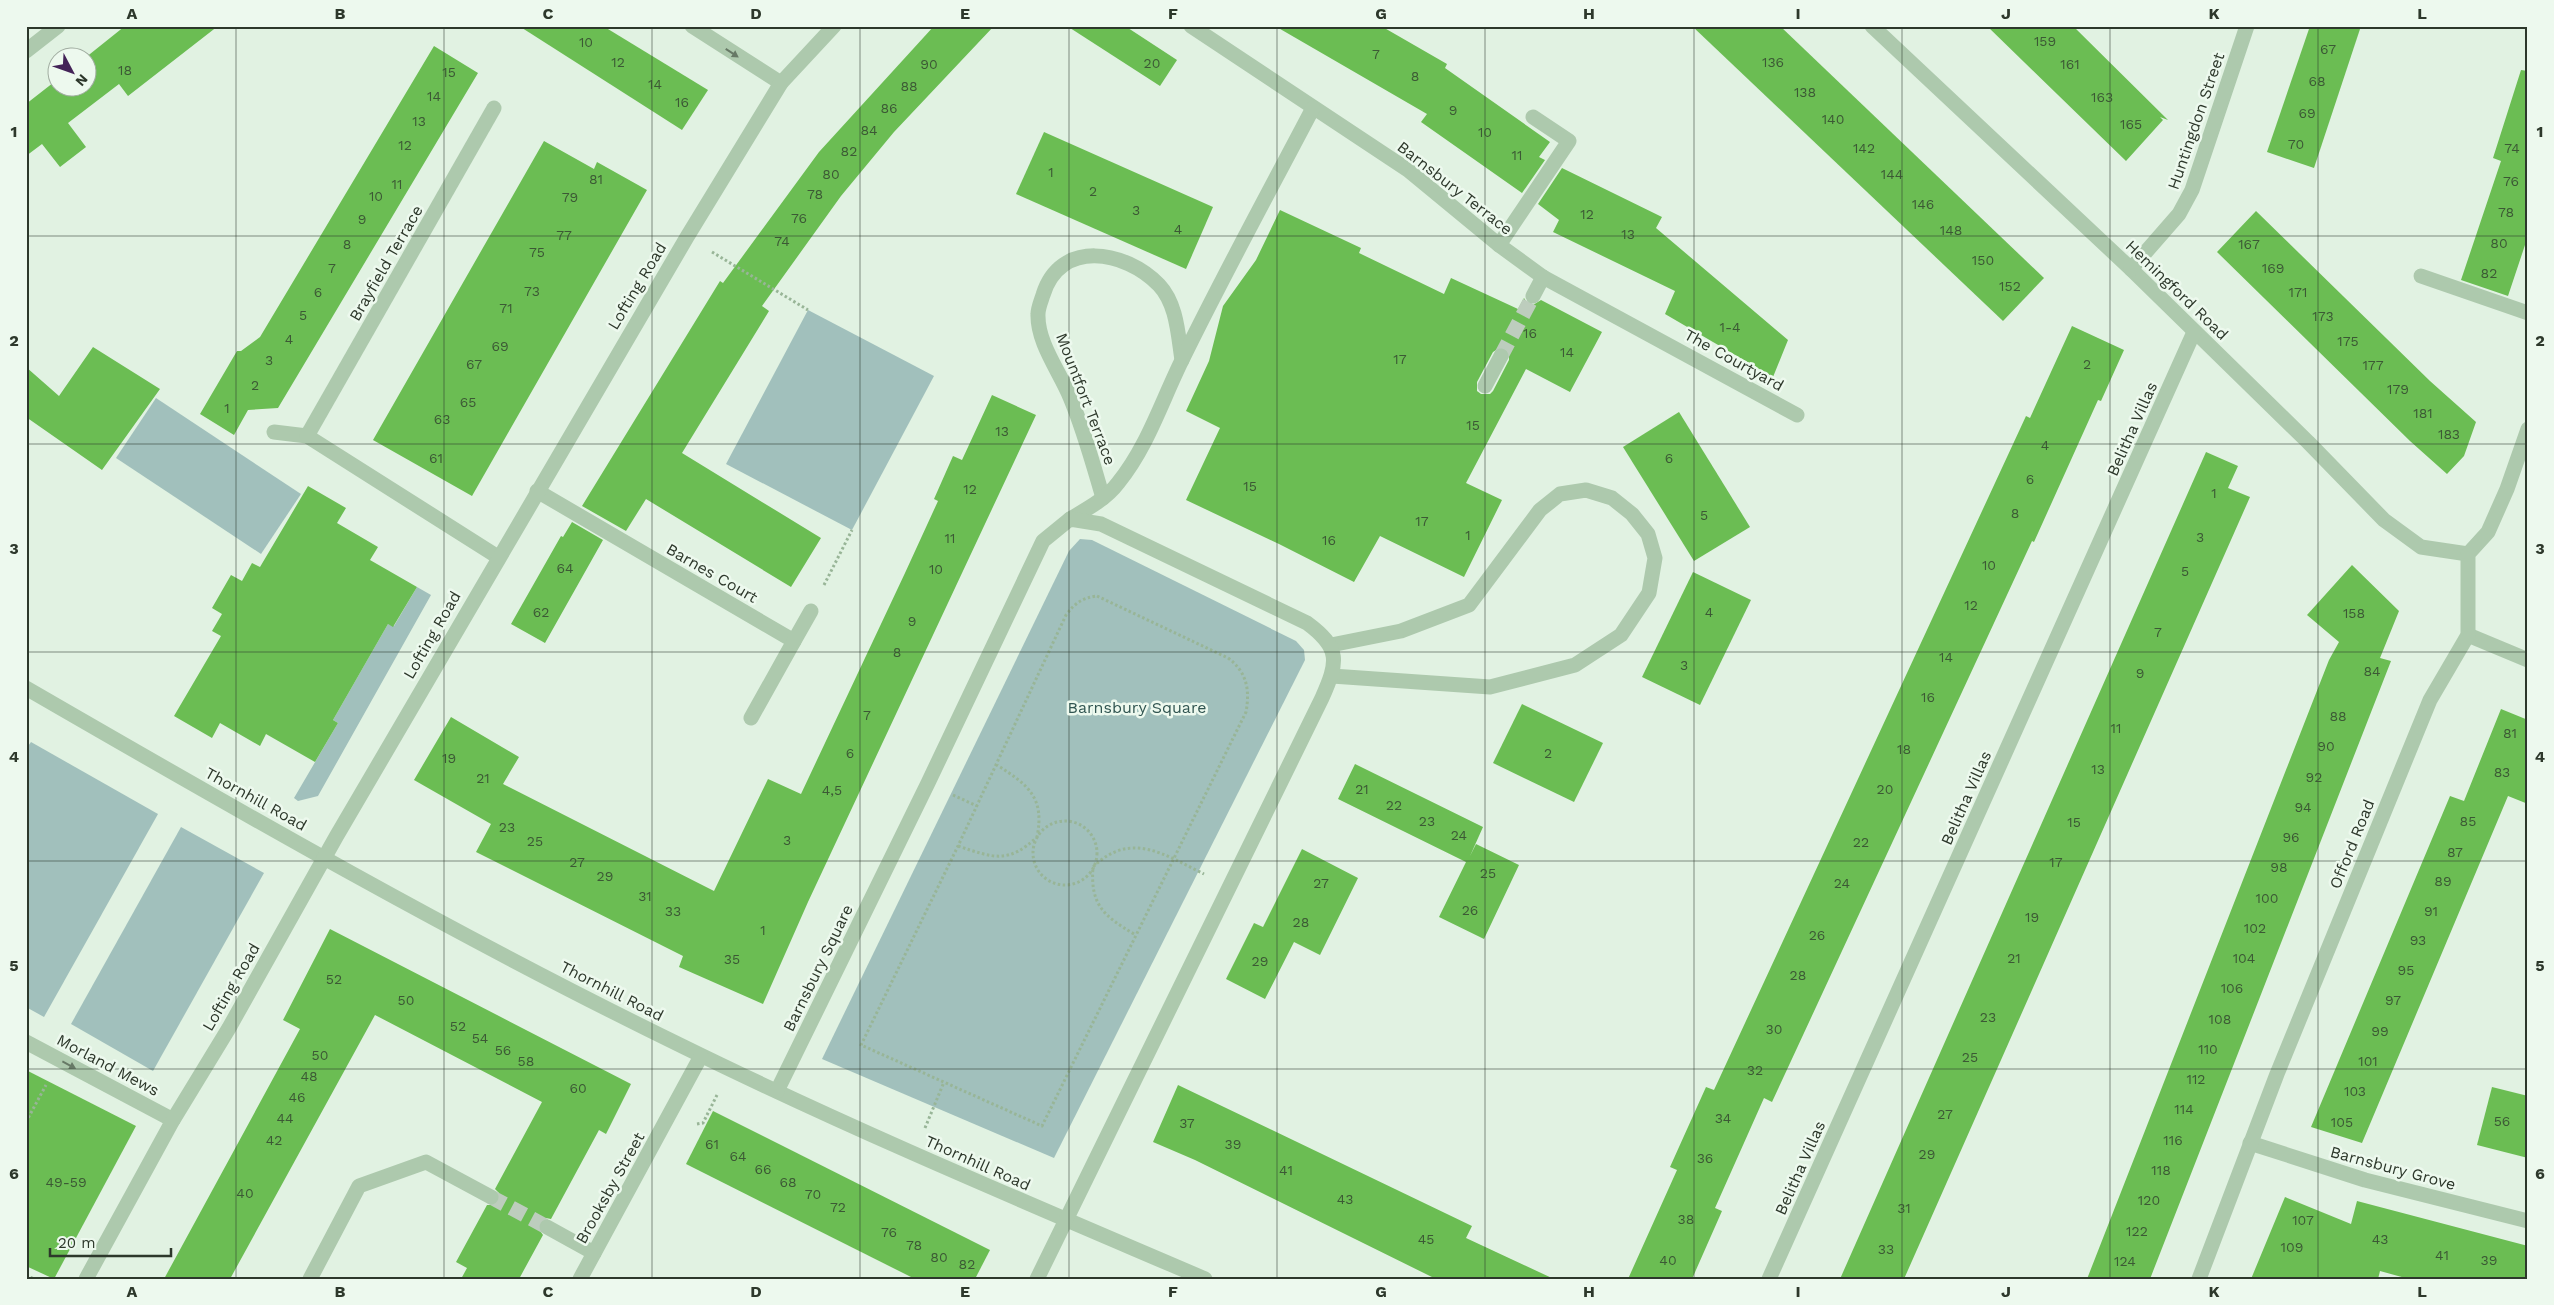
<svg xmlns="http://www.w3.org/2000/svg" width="2554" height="1305" font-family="'Work Sans',sans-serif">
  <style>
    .green { fill: #a1c0bc }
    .building { fill: #6bbd53; fill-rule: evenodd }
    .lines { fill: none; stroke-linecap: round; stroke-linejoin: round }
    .minor-tunnel { stroke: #bdcdbd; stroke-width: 15; stroke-dasharray: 15 8; stroke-linecap: butt }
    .path { stroke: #98b597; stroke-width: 3; stroke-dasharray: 2.5 2.5; stroke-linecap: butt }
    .minor { stroke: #adc9ad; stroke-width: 15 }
    .oneway { fill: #677966 }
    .grid { fill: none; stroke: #2d382b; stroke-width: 1; stroke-opacity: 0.55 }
    .labels { text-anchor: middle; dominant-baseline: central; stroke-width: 5; stroke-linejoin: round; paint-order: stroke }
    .number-label { font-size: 14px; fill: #3c5935 }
    .street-label { font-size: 16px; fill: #2d382b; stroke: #edf9ee }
    .park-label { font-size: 16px; fill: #315551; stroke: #edf9ee }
    .neatline { fill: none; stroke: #2d382b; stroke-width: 2 }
    .grid-label { font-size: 16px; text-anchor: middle; font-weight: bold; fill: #2d382b }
  </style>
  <rect width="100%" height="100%" fill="#e1f2e2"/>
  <!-- green -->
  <g class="green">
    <path d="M808 310 934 376 852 530 726 464Z"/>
    <path d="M156 398 301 494 261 554 116 458Z"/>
    <path d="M1080 539 1092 540 1296 641 1304 650 1305 660 1054 1158 822 1059 1069 551Z"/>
    <path d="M417 587 431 595 318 796 298 801 294 798 338 723 333 720 388 624 394 626Z"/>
    <path d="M31 742 158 814 44 1017 26 1007V749Z"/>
    <path d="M181 827 264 873 153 1071 71 1024Z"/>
  </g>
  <!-- building -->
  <g class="building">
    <path d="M125 26H218L128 96 119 84 68 123 86 147 60 167 42 144 26 156V104L58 79V88H88V58H85Z"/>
    <path d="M519 26H603L708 90 682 130Z"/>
    <path d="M934 26H994L894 132 841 196 762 306 769 311 682 453 821 538 791 587 646 499 626 531 582 506 720 281 723 283 819 152Z"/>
    <path d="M1067 26H1125L1177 60 1160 86Z"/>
    <path d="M1275 26H1381L1447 64 1445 68 1550 142 1539 157 1545 160 1522 193 1421 122 1427 114Z"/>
    <path d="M1692 26H1780L2044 278 2003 321Z"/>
    <path d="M1987 26H2073L2168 120 2160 117 2163 120 2126 161Z"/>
    <path d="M2310 26H2361L2314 168 2267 152Z"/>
    <path d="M434 46 478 73 278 408 248 410 234 435 200 414 237 351H241L260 337Z"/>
    <path d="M2521 70 2528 71V236L2508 296 2461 280 2501 161 2493 158Z"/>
    <path d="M1044 132 1213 207 1186 269 1016 194Z"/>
    <path d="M544 141 594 169 597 162 647 190 472 496 373 440Z"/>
    <path d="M1562 168 1662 217 1656 228 1788 340 1773 377 1665 314 1675 291 1553 232 1559 220 1538 204Z"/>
    <path d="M1280 210 1361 248 1359 253 1444 294 1451 278 1518 309 1524 298 1528 304 1533 305 1541 300 1602 332 1570 392 1526 369 1466 483 1502 500 1464 577 1380 536 1354 582 1279 544 1186 500 1220 428 1186 411 1209 361 1223 306 1256 260ZM1501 347 1509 351V360L1493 391 1490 394H1481L1477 391V382L1493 352Z"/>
    <path d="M2256 211 2430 381 2476 422 2464 456 2447 474 2410 441 2217 252Z"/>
    <path d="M2072 326 2124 350 2101 401 2098 400 2034 542 2032 541 1772 1102 1764 1098 1715 1208 1722 1211 1692 1279H1628L1677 1170 1670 1167 1706 1087 1714 1090 2026 416 2030 418Z"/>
    <path d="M93 347 160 389 102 470 26 417V367L59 396Z"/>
    <path d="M992 395 1036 415 808 902 763 1004 679 967 683 956 476 852 491 824 414 780 451 717 519 757 503 784 714 891 768 779 801 794 905 573 938 501 934 499 953 456 962 460Z"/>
    <path d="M1679 412 1750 527 1694 561 1623 447Z"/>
    <path d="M2206 452 2238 466 2228 488 2250 497 2032 990 1904 1279H1840Z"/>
    <path d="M308 486 346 508 337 523 378 547 370 560 417 587 393 627 388 624 333 720 338 723 315 762 266 734 260 746 220 723 212 738 174 716 221 636 212 631 222 614 212 608 231 575 242 581 252 563 260 567Z"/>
    <path d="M572 522 603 540 545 643 511 624 561 536 563 537Z"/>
    <path d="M2352 565 2399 611 2380 658 2391 661 2150 1279H2087L2329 660 2339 642 2307 615Z"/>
    <path d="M1693 572 1751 600 1700 705 1642 677Z"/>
    <path d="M1522 704 1603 743 1574 802 1493 763Z"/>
    <path d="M2501 709 2528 720V804L2508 796 2362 1143 2311 1127 2450 796 2464 801Z"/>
    <path d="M1355 764 1483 827 1470 856 1476 844 1519 865 1484 939 1439 917 1466 862 1338 799Z"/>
    <path d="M1302 849 1358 878 1320 955 1294 942 1265 999 1226 979 1254 923 1263 927Z"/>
    <path d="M330 929 631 1084 606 1134 599 1130 551 1219 546 1218 539 1222 538 1228 543 1235 519 1279H461L467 1268 456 1262 487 1205H495L499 1201V1193L495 1189 542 1102 375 1015 230 1279H164L300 1029 283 1020Z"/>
    <path d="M26 1070 136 1126 54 1279 26 1266Z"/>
    <path d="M1178 1085 1472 1226 1466 1238 1554 1279H1436L1195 1160 1153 1142Z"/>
    <path d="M2492 1087 2528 1096V1158L2477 1145Z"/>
    <path d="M713 1111 990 1250 975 1279H915L686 1164Z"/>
    <path d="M2285 1197 2351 1224 2357 1201 2528 1246V1279H2409L2380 1271 2378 1279H2251Z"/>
  </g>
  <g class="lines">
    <!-- minor-tunnel -->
    <g class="minor-tunnel">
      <path d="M1501 356 1533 296"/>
      <path d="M491 1197 547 1227"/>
    </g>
    <!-- path -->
    <g class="path">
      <path d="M712 252 808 310"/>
      <path d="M824 585 852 530"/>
      <path d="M1097 596 1228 658C1247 672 1250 690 1246 712L1042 1126 861 1045 958 846 1066 615C1075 603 1082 598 1097 596Z"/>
      <path d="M953 795 977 806"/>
      <circle cx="1065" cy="853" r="32"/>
      <path d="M958 846C994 858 1008 864 1037 837 1045 797 1028 785 997 765"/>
      <path d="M1134 934C1104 916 1090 905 1093 867 1131 830 1165 855 1204 874"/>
      <path d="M26 1122 46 1085"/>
      <path d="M697 1124 703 1123 717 1095"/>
      <path d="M925 1128 944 1082"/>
      <path d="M26 1275 34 1279"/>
    </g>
    <!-- minor -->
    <g class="minor">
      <path d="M692 26 781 83"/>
      <path d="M1191 26 1408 170 1499 245 1543 277 1797 415"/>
      <path d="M1872 26 2131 269 2308 442 2384 520 2421 547 2468 554"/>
      <path d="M26 51 58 26"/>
      <path d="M1499 245 1569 141 1533 117"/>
      <path d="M2131 269 2179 214 2192 190 2247 26"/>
      <path d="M2421 276 2528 313"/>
      <path d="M1533 296 1543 277"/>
      <path d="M1485 386 1501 356"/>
      <path d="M274 432 307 436 498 557"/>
      <path d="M307 436 494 108"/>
      <path d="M537 491 794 641 751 718"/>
      <path d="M1103 498C1093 464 1084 430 1070 397 1060 372 1037 343 1038 314 1038 308 1041 301 1043 295 1060 239 1125 250 1159 285 1177 304 1178 335 1182 360"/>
      <path d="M1070 519C1087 509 1106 499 1118 483 1148 446 1162 400 1183 358 1224 274 1269 192 1313 108"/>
      <path d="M2468 635 2528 660"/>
      <path d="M794 641 811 611"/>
      <path d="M1331 645 1401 631 1469 605 1540 510 1560 494 1586 490 1612 498 1632 514 1648 534 1655 558 1649 593 1621 635 1575 665 1490 687 1332 676"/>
      <path d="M26 688C242 813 460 938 684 1047 855 1131 1030 1204 1205 1279"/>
      <path d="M26 1042 173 1120"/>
      <path d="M777 1091 928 783 1043 541 1070 519 1101 524 1307 623C1341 648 1338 662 1322 698L1037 1279"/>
      <path d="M2250 1143 2365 1180 2528 1221"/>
      <path d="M547 1227 594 1253"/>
      <path d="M86 1279 173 1120 229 1028 336 837 687 237 781 83 834 26"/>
      <path d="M310 1279 359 1186 426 1162 491 1197"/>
      <path d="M580 1279 701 1056"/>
      <path d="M1769 1279 2194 332"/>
      <path d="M2199 1279 2277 1074 2430 700 2468 635V554L2488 532 2507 489 2528 429"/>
    </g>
  </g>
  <!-- one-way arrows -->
  <defs><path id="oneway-solid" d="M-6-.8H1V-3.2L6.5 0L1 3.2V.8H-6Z" transform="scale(1.25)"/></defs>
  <g class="oneway">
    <use href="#oneway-solid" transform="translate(732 53) rotate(33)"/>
    <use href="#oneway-solid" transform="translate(69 1065) rotate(28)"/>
  </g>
  <!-- grid -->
  <path class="grid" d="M236 26V1279M444 26V1279M652 26V1279M860 26V1279M1069 26V1279M1277 26V1279M1485 26V1279M1694 26V1279M1902 26V1279M2110 26V1279M2318 26V1279M26 236H2528M26 444H2528M26 652H2528M26 861H2528M26 1069H2528"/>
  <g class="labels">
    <!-- number labels -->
    <g class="number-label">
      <text x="2045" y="41">159</text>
      <text x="586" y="42">10</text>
      <text x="2328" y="49">67</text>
      <text x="1376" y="54">7</text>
      <text x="618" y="62">12</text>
      <text x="1773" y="62">136</text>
      <text x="1152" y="63">20</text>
      <text x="929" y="64">90</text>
      <text x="2070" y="64">161</text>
      <text x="125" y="70">18</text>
      <text x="449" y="72">15</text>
      <text x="1415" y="76">8</text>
      <text x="2317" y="81">68</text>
      <text x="655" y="84">14</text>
      <text x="909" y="86">88</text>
      <text x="1805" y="92">138</text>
      <text x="434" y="96">14</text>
      <text x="2102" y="97">163</text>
      <text x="682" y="102">16</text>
      <text x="889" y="108">86</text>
      <text x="1453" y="110">9</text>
      <text x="2307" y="113">69</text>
      <text x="1833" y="119">140</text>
      <text x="419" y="121">13</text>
      <text x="2131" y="124">165</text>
      <text x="869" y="130">84</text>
      <text x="1485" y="132">10</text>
      <text x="2296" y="144">70</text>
      <text x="405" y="145">12</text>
      <text x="1864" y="148">142</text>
      <text x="2512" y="148">74</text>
      <text x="849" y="151">82</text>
      <text x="1517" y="155">11</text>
      <text x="1051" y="172">1</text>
      <text x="831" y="174">80</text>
      <text x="1892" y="174">144</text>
      <text x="596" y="179">81</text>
      <text x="2511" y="181">76</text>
      <text x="397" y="184">11</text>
      <text x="1093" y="191">2</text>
      <text x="815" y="194">78</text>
      <text x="376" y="196">10</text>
      <text x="570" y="197">79</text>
      <text x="1923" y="204">146</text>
      <text x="1136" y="210">3</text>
      <text x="2506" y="212">78</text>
      <text x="1587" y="214">12</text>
      <text x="799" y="218">76</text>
      <text x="362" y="219">9</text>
      <text x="1178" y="229">4</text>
      <text x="1951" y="230">148</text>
      <text x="1628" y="234">13</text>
      <text x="564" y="235">77</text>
      <text x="782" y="241">74</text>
      <text x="2499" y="243">80</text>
      <text x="347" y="244">8</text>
      <text x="2249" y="244">167</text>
      <text x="537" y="252">75</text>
      <text x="1983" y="260">150</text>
      <text x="332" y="268">7</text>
      <text x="2273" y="268">169</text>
      <text x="2489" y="273">82</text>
      <text x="2010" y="286">152</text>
      <text x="532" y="291">73</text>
      <text x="318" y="292">6</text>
      <text x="2298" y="292">171</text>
      <text x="506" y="308">71</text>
      <text x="303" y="315">5</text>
      <text x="2323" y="316">173</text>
      <text x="1730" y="327">1-4</text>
      <text x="1530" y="333">16</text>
      <text x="289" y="339">4</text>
      <text x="2348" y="341">175</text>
      <text x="500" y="346">69</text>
      <text x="1567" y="352">14</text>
      <text x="1400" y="359">17</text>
      <text x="269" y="360">3</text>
      <text x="474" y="364">67</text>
      <text x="2087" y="364">2</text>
      <text x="2373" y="365">177</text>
      <text x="255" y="385">2</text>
      <text x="2398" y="389">179</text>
      <text x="468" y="402">65</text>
      <text x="227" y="408">1</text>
      <text x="2423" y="413">181</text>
      <text x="442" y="419">63</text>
      <text x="1473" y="425">15</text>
      <text x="1002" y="431">13</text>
      <text x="2449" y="434">183</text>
      <text x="2045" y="445">4</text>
      <text x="436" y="458">61</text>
      <text x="1669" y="458">6</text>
      <text x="2030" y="479">6</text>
      <text x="1250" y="486">15</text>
      <text x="970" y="489">12</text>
      <text x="2214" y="493">1</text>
      <text x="2015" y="513">8</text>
      <text x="1704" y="515">5</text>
      <text x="1422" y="521">17</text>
      <text x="1468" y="535">1</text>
      <text x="2200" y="537">3</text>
      <text x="950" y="538">11</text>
      <text x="1329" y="540">16</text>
      <text x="1989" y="565">10</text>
      <text x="565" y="568">64</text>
      <text x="936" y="569">10</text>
      <text x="2185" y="571">5</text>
      <text x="1971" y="605">12</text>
      <text x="541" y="612">62</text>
      <text x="1709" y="612">4</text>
      <text x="2354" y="613">158</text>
      <text x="912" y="621">9</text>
      <text x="2158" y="632">7</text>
      <text x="897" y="652">8</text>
      <text x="1946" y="657">14</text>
      <text x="1684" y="665">3</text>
      <text x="2372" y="671">84</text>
      <text x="2140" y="673">9</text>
      <text x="1928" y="697">16</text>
      <text x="867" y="715">7</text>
      <text x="2338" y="716">88</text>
      <text x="2116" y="728">11</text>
      <text x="2510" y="733">81</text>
      <text x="2326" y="746">90</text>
      <text x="1904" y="749">18</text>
      <text x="850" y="753">6</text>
      <text x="1548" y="753">2</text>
      <text x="449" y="758">19</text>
      <text x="2098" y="769">13</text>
      <text x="2502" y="772">83</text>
      <text x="2314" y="777">92</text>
      <text x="483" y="778">21</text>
      <text x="1362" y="789">21</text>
      <text x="1885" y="789">20</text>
      <text x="832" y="790">4,5</text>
      <text x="1394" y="805">22</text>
      <text x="2303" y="807">94</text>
      <text x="1427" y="821">23</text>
      <text x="2468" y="821">85</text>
      <text x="2074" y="822">15</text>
      <text x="507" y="827">23</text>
      <text x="1459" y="835">24</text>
      <text x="2291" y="837">96</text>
      <text x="787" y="840">3</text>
      <text x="535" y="841">25</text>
      <text x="1861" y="842">22</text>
      <text x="2455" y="852">87</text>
      <text x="577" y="862">27</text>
      <text x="2056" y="862">17</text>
      <text x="2279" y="867">98</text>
      <text x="1488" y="873">25</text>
      <text x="605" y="876">29</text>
      <text x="2443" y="881">89</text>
      <text x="1321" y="883">27</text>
      <text x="1842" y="883">24</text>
      <text x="645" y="896">31</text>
      <text x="2267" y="898">100</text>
      <text x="1470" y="910">26</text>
      <text x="673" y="911">33</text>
      <text x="2431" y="911">91</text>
      <text x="2032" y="917">19</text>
      <text x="1301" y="922">28</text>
      <text x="2255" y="928">102</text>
      <text x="763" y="930">1</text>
      <text x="1817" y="935">26</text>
      <text x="2418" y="940">93</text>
      <text x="2014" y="958">21</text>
      <text x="2244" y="958">104</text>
      <text x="732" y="959">35</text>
      <text x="1260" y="961">29</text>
      <text x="2406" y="970">95</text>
      <text x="1798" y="975">28</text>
      <text x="334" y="979">52</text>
      <text x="2232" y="988">106</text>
      <text x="406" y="1000">50</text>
      <text x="2393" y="1000">97</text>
      <text x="1988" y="1017">23</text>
      <text x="2220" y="1019">108</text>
      <text x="458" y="1026">52</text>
      <text x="1774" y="1029">30</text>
      <text x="2380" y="1031">99</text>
      <text x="480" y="1038">54</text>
      <text x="2208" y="1049">110</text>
      <text x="503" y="1050">56</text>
      <text x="320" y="1055">50</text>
      <text x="1970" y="1057">25</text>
      <text x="526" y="1061">58</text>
      <text x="2368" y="1061">101</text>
      <text x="1755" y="1070">32</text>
      <text x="309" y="1076">48</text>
      <text x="2196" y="1079">112</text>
      <text x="578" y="1088">60</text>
      <text x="2355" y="1091">103</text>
      <text x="297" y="1097">46</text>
      <text x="2184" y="1109">114</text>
      <text x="1945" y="1114">27</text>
      <text x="285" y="1118">44</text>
      <text x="1723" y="1118">34</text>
      <text x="2502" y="1121">56</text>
      <text x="2342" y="1122">105</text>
      <text x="1187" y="1123">37</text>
      <text x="274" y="1140">42</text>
      <text x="2173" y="1140">116</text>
      <text x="712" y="1144">61</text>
      <text x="1233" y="1144">39</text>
      <text x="1927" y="1154">29</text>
      <text x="738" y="1156">64</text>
      <text x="1705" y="1158">36</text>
      <text x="763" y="1169">66</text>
      <text x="1286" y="1170">41</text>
      <text x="2161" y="1170">118</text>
      <text x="66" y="1182">49-59</text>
      <text x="788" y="1182">68</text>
      <text x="245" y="1193">40</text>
      <text x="813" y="1194">70</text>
      <text x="1345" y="1199">43</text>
      <text x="2149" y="1200">120</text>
      <text x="838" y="1207">72</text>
      <text x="1904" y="1208">31</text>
      <text x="1686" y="1219">38</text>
      <text x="2303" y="1220">107</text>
      <text x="2137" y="1231">122</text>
      <text x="889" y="1232">76</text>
      <text x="1426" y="1239">45</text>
      <text x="2380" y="1239">43</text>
      <text x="914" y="1245">78</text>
      <text x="2292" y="1247">109</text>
      <text x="1886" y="1249">33</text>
      <text x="2442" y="1255">41</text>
      <text x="939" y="1257">80</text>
      <text x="1668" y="1260">40</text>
      <text x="2489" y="1260">39</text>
      <text x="2125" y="1261">124</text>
      <text x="967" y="1264">82</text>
    </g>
    <!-- street labels -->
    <g class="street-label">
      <text transform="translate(2196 121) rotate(-71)">Huntingdon Street</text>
      <text transform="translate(1455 188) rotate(38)">Barnsbury Terrace</text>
      <text transform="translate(386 263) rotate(-60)">Brayfield Terrace</text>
      <text transform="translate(637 286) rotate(-59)">Lofting Road</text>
      <text transform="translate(2177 290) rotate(44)">Hemingford Road</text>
      <text transform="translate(1734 360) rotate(29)">The Courtyard</text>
      <text transform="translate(1086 399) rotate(69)">Mountfort Terrace</text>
      <text transform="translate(2132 429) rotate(-66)">Belitha Villas</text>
      <text transform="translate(712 573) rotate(30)">Barnes Court</text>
      <text transform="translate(432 635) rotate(-60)">Lofting Road</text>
      <text transform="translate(1966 798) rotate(-66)">Belitha Villas</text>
      <text transform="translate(256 799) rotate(29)">Thornhill Road</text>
      <text transform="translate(2352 844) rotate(-68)">Offord Road</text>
      <text transform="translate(818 968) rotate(-64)">Barnsbury Square</text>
      <text transform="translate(231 987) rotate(-60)">Lofting Road</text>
      <text transform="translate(612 991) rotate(27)">Thornhill Road</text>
      <text transform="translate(108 1065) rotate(28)">Morland Mews</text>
      <text transform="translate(978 1163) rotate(24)">Thornhill Road</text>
      <text transform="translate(1800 1168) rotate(-66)">Belitha Villas</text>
      <text transform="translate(2393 1168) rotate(15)">Barnsbury Grove</text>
      <text transform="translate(610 1188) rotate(-61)">Brooksby Street</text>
    </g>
    <!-- park labels -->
    <g class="park-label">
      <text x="1137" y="707">Barnsbury Square</text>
    </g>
  </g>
  <!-- border -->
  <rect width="2554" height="1305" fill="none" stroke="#edf9ee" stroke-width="55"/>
  <!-- north arrow -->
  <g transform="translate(72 72) rotate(131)"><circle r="24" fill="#edf9ee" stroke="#a0aca0"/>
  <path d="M0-4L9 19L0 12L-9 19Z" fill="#432357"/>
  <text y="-8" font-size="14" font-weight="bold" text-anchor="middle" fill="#2d382b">N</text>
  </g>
  <!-- scale -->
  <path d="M50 1248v8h121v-8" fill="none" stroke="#2d382b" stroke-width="2.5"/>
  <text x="58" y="1248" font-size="15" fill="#2d382b" stroke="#edf9ee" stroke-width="4" paint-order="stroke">20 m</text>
  <rect x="28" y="28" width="2498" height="1250" class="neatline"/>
  <g class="grid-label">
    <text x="132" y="19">A</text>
    <text x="340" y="19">B</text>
    <text x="548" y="19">C</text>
    <text x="756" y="19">D</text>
    <text x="965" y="19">E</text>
    <text x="1173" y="19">F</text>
    <text x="1381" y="19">G</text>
    <text x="1589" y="19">H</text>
    <text x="1798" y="19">I</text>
    <text x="2006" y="19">J</text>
    <text x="2214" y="19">K</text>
    <text x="2422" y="19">L</text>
    <text x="14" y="137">1</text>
    <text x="2540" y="137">1</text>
    <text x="14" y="346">2</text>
    <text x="2540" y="346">2</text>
    <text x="14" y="554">3</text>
    <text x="2540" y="554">3</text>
    <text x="14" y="762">4</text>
    <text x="2540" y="762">4</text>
    <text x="14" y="971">5</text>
    <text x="2540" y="971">5</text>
    <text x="14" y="1179">6</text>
    <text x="2540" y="1179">6</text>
    <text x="132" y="1297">A</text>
    <text x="340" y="1297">B</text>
    <text x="548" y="1297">C</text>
    <text x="756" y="1297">D</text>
    <text x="965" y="1297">E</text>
    <text x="1173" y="1297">F</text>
    <text x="1381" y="1297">G</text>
    <text x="1589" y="1297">H</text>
    <text x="1798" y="1297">I</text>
    <text x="2006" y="1297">J</text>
    <text x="2214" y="1297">K</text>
    <text x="2422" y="1297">L</text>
  </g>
</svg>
